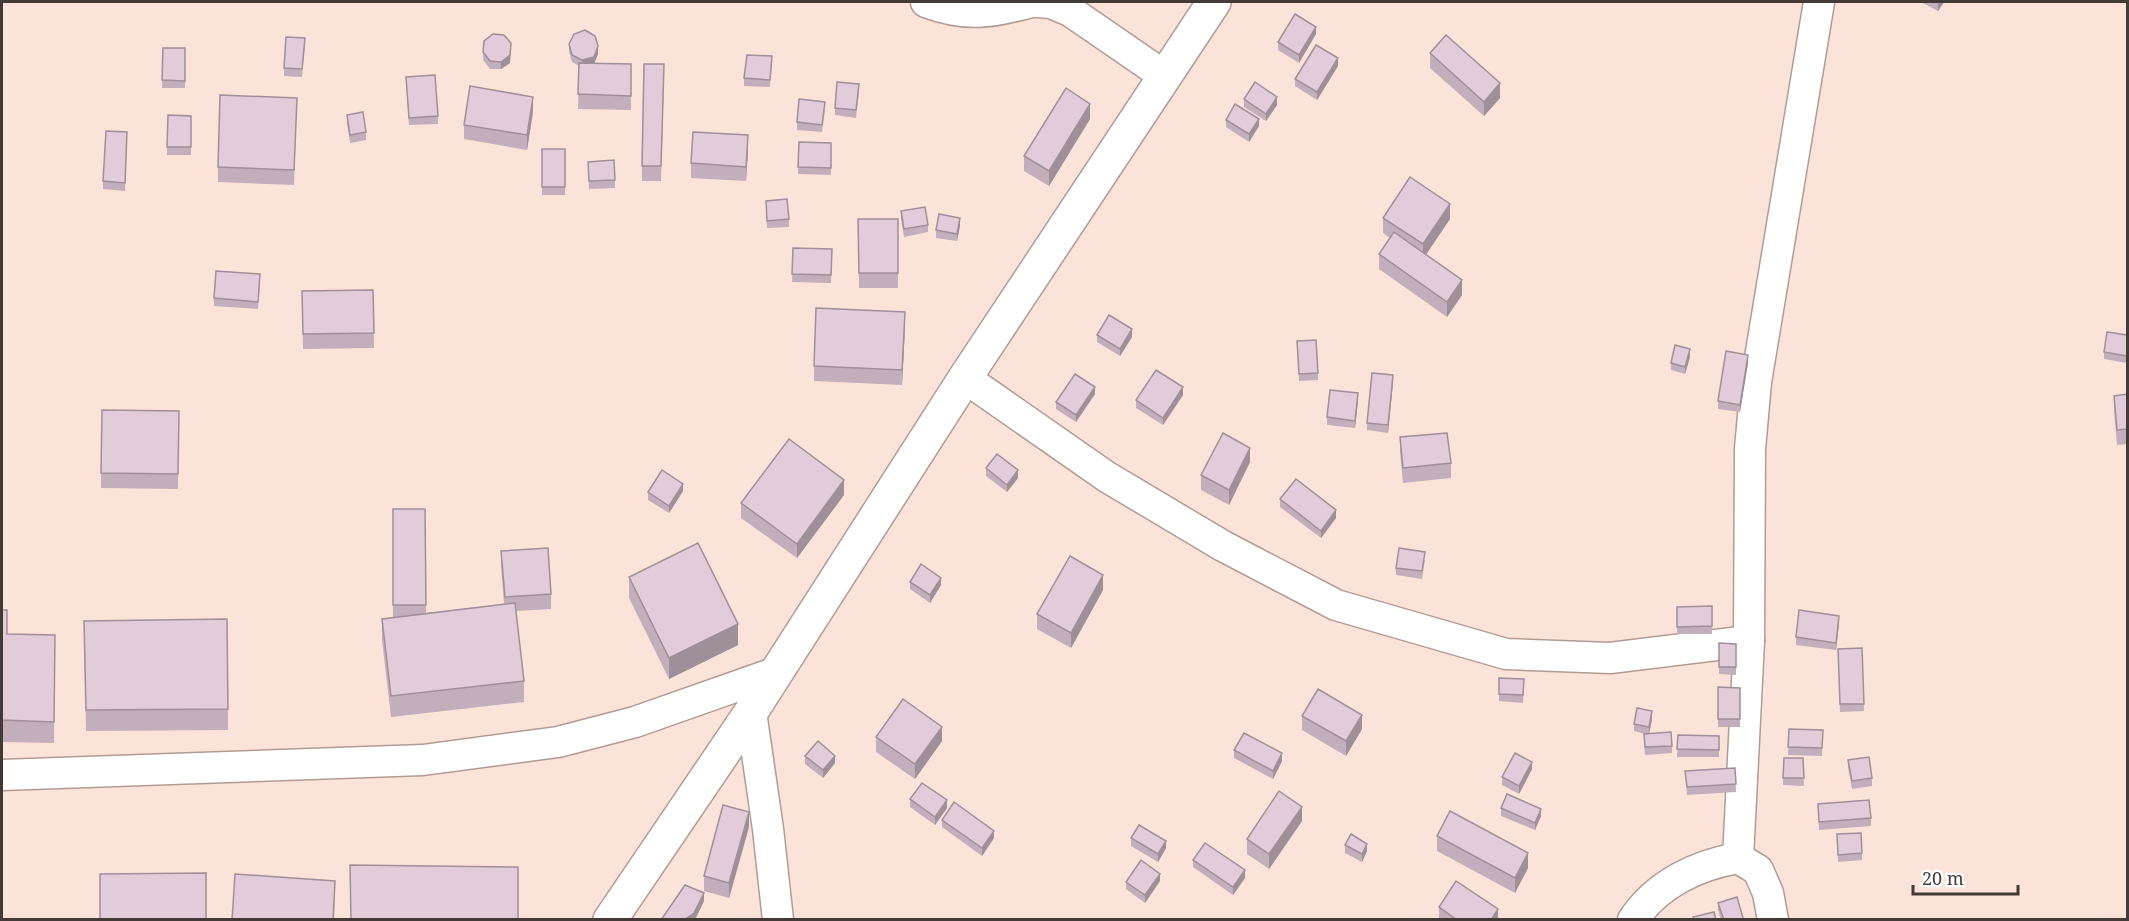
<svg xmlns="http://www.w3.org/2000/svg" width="2129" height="921" font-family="'Noto Serif',serif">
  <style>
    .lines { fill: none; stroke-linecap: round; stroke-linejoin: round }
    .street-casing { stroke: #b29b92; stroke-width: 33 }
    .secondary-casing { stroke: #b29b92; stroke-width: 36 }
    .street { stroke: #fff; stroke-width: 30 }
    .secondary { stroke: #fff; stroke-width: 33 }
    .wall { fill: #c3afbb }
    .shaded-wall { fill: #9f8f99 }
    .building { fill: #e3ccda; stroke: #9f8f99; stroke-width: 1.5 }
  </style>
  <rect width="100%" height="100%" fill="#fce3d9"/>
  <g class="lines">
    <!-- street casing -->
    <g class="street-casing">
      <g id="street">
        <path d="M926 2C965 17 992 13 1031 2"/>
        <path d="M1037 2 1051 3 1070 11 1166 77"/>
        <path d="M965 378 1107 477 1223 546 1336 605 1506 654 1610 658 1749 641"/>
        <path d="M751 712 768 829 778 920"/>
        <path d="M2 775 423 760 558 742 635 722 777 672"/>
        <path d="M1738 858 1749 641 1750 449 1756 382 1819 2"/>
        <path d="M1633 920C1657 884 1697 865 1738 858L1758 870 1768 893 1773 920"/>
      </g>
    </g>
    <!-- secondary casing -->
    <g class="secondary-casing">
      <path id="secondary" d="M610 920 751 712 965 378 1214 2"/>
    </g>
    <!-- street -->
    <use href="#street" class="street"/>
    <!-- secondary -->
    <use href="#secondary" class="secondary"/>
  </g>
  <!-- wall -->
  <g class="wall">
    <path d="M1921 2H1944L1938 11Z"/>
    <path d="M1316 34 1299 63 1278 50V42Z"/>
    <path d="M484 41 510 63 501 69H490L483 60Z"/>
    <path d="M569 44 598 54 594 63 631 64V110L578 109 579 66 572 62 569 52Z"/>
    <path d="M305 46 302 77 284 76V68Z"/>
    <path d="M163 48H185V88H162Z"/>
    <path d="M1430 53 1500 98 1484 116 1430 68Z"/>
    <path d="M772 56 770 87 744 86V78Z"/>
    <path d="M1338 66 1317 100 1295 86V79Z"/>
    <path d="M406 77 438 116V124L409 125Z"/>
    <path d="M664 79 661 181H642V166Z"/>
    <path d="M859 92 856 118 835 115V108Z"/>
    <path d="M297 98 294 185 218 182V167Z"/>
    <path d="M1244 99 1277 105 1266 121 1244 107Z"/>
    <path d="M825 110 822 132 797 130V122Z"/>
    <path d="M533 112 527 150 464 139V125Z"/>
    <path d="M168 115 191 116V155H167Z"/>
    <path d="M347 115 366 132V140L350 143 347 123Z"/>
    <path d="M1090 119 1049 186 1024 171V156Z"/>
    <path d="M1226 120 1259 126 1249 142 1226 127Z"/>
    <path d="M127 132 125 191 103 189V181Z"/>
    <path d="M799 142 831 143V175L798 174Z"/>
    <rect x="542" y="149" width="23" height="46"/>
    <path d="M748 150 746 181 691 178V163Z"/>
    <path d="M588 162 615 180V188L589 189Z"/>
    <path d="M766 201 789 219V227L767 228Z"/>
    <path d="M901 211 928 225V232L904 237 901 219Z"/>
    <path d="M1383 218 1450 219 1426 254 1462 295 1447 317 1379 269V254L1390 238 1383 233Z"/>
    <path d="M858 219H898V288H859Z"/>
    <path d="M960 226 957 241 936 238V230Z"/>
    <path d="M793 248 832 249 831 283 792 282Z"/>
    <path d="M260 282 258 309 214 306V298Z"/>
    <path d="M373 290 374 348 303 349 302 291Z"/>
    <path d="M905 327 902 385 814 381V366Z"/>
    <path d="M1097 335 1132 337 1120 356 1097 342Z"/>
    <path d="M2127 335V363L2104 359V352Z"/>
    <path d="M1297 341 1318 373V380L1299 381Z"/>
    <path d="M1690 357 1685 374 1671 370V363Z"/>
    <path d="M1748 363 1740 412 1718 409V401Z"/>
    <path d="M1393 383 1388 433 1367 430V423Z"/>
    <path d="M1095 394 1076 422 1056 409V402Z"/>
    <path d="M2127 394V444L2117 445 2114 410V396Z"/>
    <path d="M1183 395 1163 425 1136 408V400Z"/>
    <path d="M1358 400 1355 428 1327 425V417Z"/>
    <path d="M102 410 179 411 178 489 101 488Z"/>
    <path d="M1400 437 1451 463V478L1403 483 1400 452Z"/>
    <path d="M1250 462 1229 505 1201 490V475Z"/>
    <path d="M986 468 1018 478 1007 492 986 476Z"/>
    <path d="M683 491 669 513 648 500V492Z"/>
    <path d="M844 495 797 558 741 518V503Z"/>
    <path d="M1280 499 1336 518 1321 538 1280 507Z"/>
    <path d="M393 509H425L426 613 504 604 501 566V551L551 594V609L516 611 524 681V702L391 717 382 640V619L393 617Z"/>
    <path d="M1425 560 1422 579 1396 575V568Z"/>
    <path d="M629 577 738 645 669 679 629 598Z"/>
    <path d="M910 582 941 585 930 603 910 589Z"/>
    <path d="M1103 590 1071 648 1037 629V614Z"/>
    <path d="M1712 606V634H1677V607Z"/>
    <path d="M2 610 7 634 55 635 54 743 2 742Z"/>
    <path d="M1839 623 1836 650 1796 645V637Z"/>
    <path d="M84 642 228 709V730L86 731Z"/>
    <path d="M1719 643 1736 644V675L1719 674Z"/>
    <path d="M1862 648 1864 711 1840 712 1838 649Z"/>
    <path d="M1499 678 1524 679 1523 703 1499 701Z"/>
    <path d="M1718 687 1740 688V727H1718Z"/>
    <path d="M1302 716 1362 729 1346 756 1302 730Z"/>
    <path d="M1652 719 1649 734 1672 746V753L1645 755 1644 741V734H1645L1634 731V724Z"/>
    <path d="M1789 729 1823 730 1822 756 1788 755Z"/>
    <path d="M1678 735 1719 736V757H1677Z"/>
    <path d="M876 737 942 741 915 779 876 752Z"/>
    <path d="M1234 750 1282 761 1273 779 1234 758Z"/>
    <path d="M805 756 835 763 823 778 805 764Z"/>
    <path d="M1784 758H1803L1804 786 1783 785Z"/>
    <path d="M1848 760 1872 778V786L1852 789 1848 767Z"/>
    <path d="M1735 768 1736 792 1687 795 1685 771Z"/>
    <path d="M1532 769 1519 794 1502 785V777Z"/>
    <path d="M910 799 947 808 935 825 910 807Z"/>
    <path d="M1818 804 1871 818V826L1819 830Z"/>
    <path d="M1501 808 1541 816 1535 830 1501 816Z"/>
    <path d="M942 820 994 838 982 856 942 827Z"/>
    <path d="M1302 821 1269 869 1247 854V839Z"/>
    <path d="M749 827 729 898 704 891V876Z"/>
    <path d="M1837 834 1862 853V860L1838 862Z"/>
    <path d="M1437 836 1528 868 1515 893 1437 851Z"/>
    <path d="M1131 838 1166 848 1158 862 1131 846Z"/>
    <path d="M1345 845 1367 851 1362 862 1345 853Z"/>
    <path d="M1193 860 1245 878 1233 895 1193 867Z"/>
    <path d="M1160 881 1145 903 1126 889V882Z"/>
    <path d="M1718 903 1743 920H1721L1718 910Z"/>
    <path d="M1439 907 1498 920H1439Z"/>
  </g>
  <!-- shaded-wall -->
  <g class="shaded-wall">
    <path d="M1939 2H1944L1938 11V4Z"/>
    <path d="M1316 27V34L1299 63V55Z"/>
    <path d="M598 46V54L594 64 582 67V60Z"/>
    <path d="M511 51 510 63 501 69V62Z"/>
    <path d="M1338 58V66L1317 100V92Z"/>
    <path d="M1500 83V98L1484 116V102Z"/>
    <path d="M533 97V112L527 150V135Z"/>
    <path d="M1277 97V105L1266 121V114Z"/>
    <path d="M1090 104V119L1049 186V171Z"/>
    <path d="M1259 119V126L1249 142V134Z"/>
    <path d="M748 135V150L746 181V167Z"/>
    <path d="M1450 204V219L1423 259V244Z"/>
    <path d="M960 218V226L957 241V234Z"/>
    <path d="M1462 280V295L1447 317V302Z"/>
    <path d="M905 312V327L902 385V370Z"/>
    <path d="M1132 329V337L1120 356V349Z"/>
    <path d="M1690 349V357L1685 374V367Z"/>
    <path d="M1748 355V363L1740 412V405Z"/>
    <path d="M1393 375V383L1388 433V425Z"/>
    <path d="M1095 387V394L1076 422V415Z"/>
    <path d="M1183 387V395L1163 425V418Z"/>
    <path d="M1358 393V400L1355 428V421Z"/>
    <path d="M1250 448V462L1229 505V490Z"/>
    <path d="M1018 470V478L1007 492V485Z"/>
    <path d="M844 480V495L797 558V544Z"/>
    <path d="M683 484V491L669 513V506Z"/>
    <path d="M1336 510V518L1321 538V531Z"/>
    <path d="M1103 575V590L1071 648V633Z"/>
    <path d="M941 578V585L930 603V595Z"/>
    <path d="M1839 616V623L1836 650V643Z"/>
    <path d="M738 624V645L669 679V658Z"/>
    <path d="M1652 711V719L1649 734V727Z"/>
    <path d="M1362 715V729L1346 756V741Z"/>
    <path d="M942 727V741L915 779V764Z"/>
    <path d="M1282 753V761L1273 779V771Z"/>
    <path d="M835 756V763L823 778V770Z"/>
    <path d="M1532 762V769L1519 794V786Z"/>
    <path d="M947 800V808L935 825V817Z"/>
    <path d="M1302 807V821L1269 869V854Z"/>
    <path d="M1541 809V816L1535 830V823Z"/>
    <path d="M749 812V827L729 898V883Z"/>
    <path d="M994 831V838L982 856V848Z"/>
    <path d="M1166 841V848L1158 862V854Z"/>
    <path d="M1367 844V851L1362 862V854Z"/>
    <path d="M1528 853V868L1515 893V878Z"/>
    <path d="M1245 870V878L1233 895V887Z"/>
    <path d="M1160 874V881L1145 903V895Z"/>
    <path d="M335 881 334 920H333Z"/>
    <path d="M704 893V901L695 920H684Z"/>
    <path d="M1498 909V920H1491Z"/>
  </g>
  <!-- building -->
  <g class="building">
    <path d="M1295 14 1316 27 1299 55 1278 42Z"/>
    <path d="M585 30 595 36 598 46 594 57 582 60 572 55 569 44 574 34Z"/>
    <path d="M493 34 504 35 511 43 510 55 501 62 490 61 483 52 484 41Z"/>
    <path d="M1446 35 1500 83 1484 102 1430 53Z"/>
    <path d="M286 37 305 38 302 69 284 68Z"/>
    <path d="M1316 45 1338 58 1317 92 1295 79Z"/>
    <path d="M163 48H185V81L162 80Z"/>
    <path d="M747 55 772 56 770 80 744 78Z"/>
    <path d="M579 63 631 64V96L578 94Z"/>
    <path d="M644 64H664L661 166H642Z"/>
    <path d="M435 75 438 116 409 118 406 77Z"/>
    <path d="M837 82 859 84 856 110 835 108Z"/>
    <path d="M1255 82 1277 97 1266 114 1244 99Z"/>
    <path d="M470 86 533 97 527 135 464 125Z"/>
    <path d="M1066 88 1090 104 1049 171 1024 156Z"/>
    <path d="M220 95 297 98 294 170 218 167Z"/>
    <path d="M799 99 825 102 822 125 797 122Z"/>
    <path d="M1235 104 1259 119 1249 134 1226 120Z"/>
    <path d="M363 112 366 132 350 135 347 115Z"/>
    <path d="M168 115 191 116V147H167Z"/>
    <path d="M106 131 127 132 125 183 103 181Z"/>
    <path d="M693 132 748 135 746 167 691 163Z"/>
    <path d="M799 142 831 143V168L798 167Z"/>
    <rect x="542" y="149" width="23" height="38"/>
    <path d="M614 160 615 180 589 181 588 162Z"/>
    <path d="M1410 177 1450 204 1423 244 1383 218Z"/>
    <path d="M787 199 789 219 767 221 766 201Z"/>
    <path d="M925 207 928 225 904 229 901 211Z"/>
    <path d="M939 214 960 218 957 234 936 230Z"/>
    <path d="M858 219H898V273H859Z"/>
    <path d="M1394 232 1462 280 1447 302 1379 254Z"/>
    <path d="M793 248 832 249 831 275 792 274Z"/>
    <path d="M216 271 260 274 258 302 214 298Z"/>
    <path d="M373 290 374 333 303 334 302 291Z"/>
    <path d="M816 308 905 312 902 370 814 366Z"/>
    <path d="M1109 315 1132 329 1120 349 1097 335Z"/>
    <path d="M2107 332 2127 335V356L2104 352Z"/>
    <path d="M1316 340 1318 373 1299 374 1297 341Z"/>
    <path d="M1675 345 1690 349 1685 367 1671 363Z"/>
    <path d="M1726 351 1748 355 1740 405 1718 401Z"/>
    <path d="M1156 370 1183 387 1163 418 1136 400Z"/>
    <path d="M1372 373 1393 375 1388 425 1367 423Z"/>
    <path d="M1075 374 1095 387 1076 415 1056 402Z"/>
    <path d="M1330 390 1358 393 1355 421 1327 417Z"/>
    <path d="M2127 394V429L2117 430 2114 396Z"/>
    <path d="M102 410 179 411 178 474 101 473Z"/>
    <path d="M1223 433 1250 448 1229 490 1201 475Z"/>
    <path d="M1447 433 1451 463 1403 468 1400 437Z"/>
    <path d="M789 439 844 480 797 544 741 503Z"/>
    <path d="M997 454 1018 470 1007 485 986 468Z"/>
    <path d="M662 470 683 484 669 506 648 492Z"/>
    <path d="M1296 479 1336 510 1321 531 1280 499Z"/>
    <path d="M393 509H425L426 605H393Z"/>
    <path d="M698 543 738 624 669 658 629 577Z"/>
    <path d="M548 548 551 594 505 597 501 551Z"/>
    <path d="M1399 548 1425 552 1422 571 1396 568Z"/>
    <path d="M1070 556 1103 575 1071 633 1037 614Z"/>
    <path d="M921 564 941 578 930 595 910 582Z"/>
    <path d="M515 603 524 681 391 696 382 619Z"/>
    <path d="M1712 606V626L1677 627V607Z"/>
    <path d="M2 610H7V634L55 635 54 722 2 720Z"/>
    <path d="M1799 610 1839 616 1836 643 1796 637Z"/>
    <path d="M227 619 228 709 86 710 84 621Z"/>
    <path d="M1719 643 1736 644V667H1719Z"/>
    <path d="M1862 648 1864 704H1840L1838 649Z"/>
    <path d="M1499 678 1524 679 1523 695 1499 694Z"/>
    <path d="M1718 687 1740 688V719H1718Z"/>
    <path d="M1318 689 1362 715 1346 741 1302 716Z"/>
    <path d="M903 699 942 727 915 764 876 737Z"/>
    <path d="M1637 708 1652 711 1649 727 1634 724Z"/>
    <path d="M1789 729 1823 730 1822 748 1788 747Z"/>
    <path d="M1671 732 1672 746 1645 747 1644 734Z"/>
    <path d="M1244 733 1282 753 1273 771 1234 750Z"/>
    <path d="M1678 735 1719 736V750L1677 749Z"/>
    <path d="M818 741 835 756 823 770 805 756Z"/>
    <path d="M1515 753 1532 762 1519 786 1502 777Z"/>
    <path d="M1869 757 1872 778 1852 781 1848 760Z"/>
    <path d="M1784 758H1803L1804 778H1783Z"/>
    <path d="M1735 768 1736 784 1687 787 1685 771Z"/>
    <path d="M922 783 947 800 935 817 910 799Z"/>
    <path d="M1279 791 1302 807 1269 854 1247 839Z"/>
    <path d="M1507 794 1541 809 1535 823 1501 808Z"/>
    <path d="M1869 800 1871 818 1819 822 1818 804Z"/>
    <path d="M954 802 994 831 982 848 942 820Z"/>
    <path d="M723 805 749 812 729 883 704 876Z"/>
    <path d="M1450 811 1528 853 1515 878 1437 836Z"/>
    <path d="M1139 825 1166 841 1158 854 1131 838Z"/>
    <path d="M1861 833 1862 853 1838 855 1837 834Z"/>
    <path d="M1351 834 1367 844 1362 854 1345 845Z"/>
    <path d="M1205 843 1245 870 1233 887 1193 860Z"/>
    <path d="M1141 860 1160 874 1145 895 1126 882Z"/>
    <path d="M350 865 518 867V920H351Z"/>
    <path d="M206 873V920H100V874Z"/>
    <path d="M235 874 335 881 333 920H232Z"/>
    <path d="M1456 881 1498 909 1491 920H1457L1439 907Z"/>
    <path d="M685 885 704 893 694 913 684 920H661Z"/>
    <path d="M1737 897 1743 918 1738 920H1724L1718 903Z"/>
    <path d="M1714 912 1716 920H1694L1693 917Z"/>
  </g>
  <!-- border -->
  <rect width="2129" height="921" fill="none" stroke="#433935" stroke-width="6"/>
  <!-- scale -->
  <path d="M1913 885v9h105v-9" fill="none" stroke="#433935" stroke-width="3"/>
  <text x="1922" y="885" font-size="18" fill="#433935" stroke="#ffffff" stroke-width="4.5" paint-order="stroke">20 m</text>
</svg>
